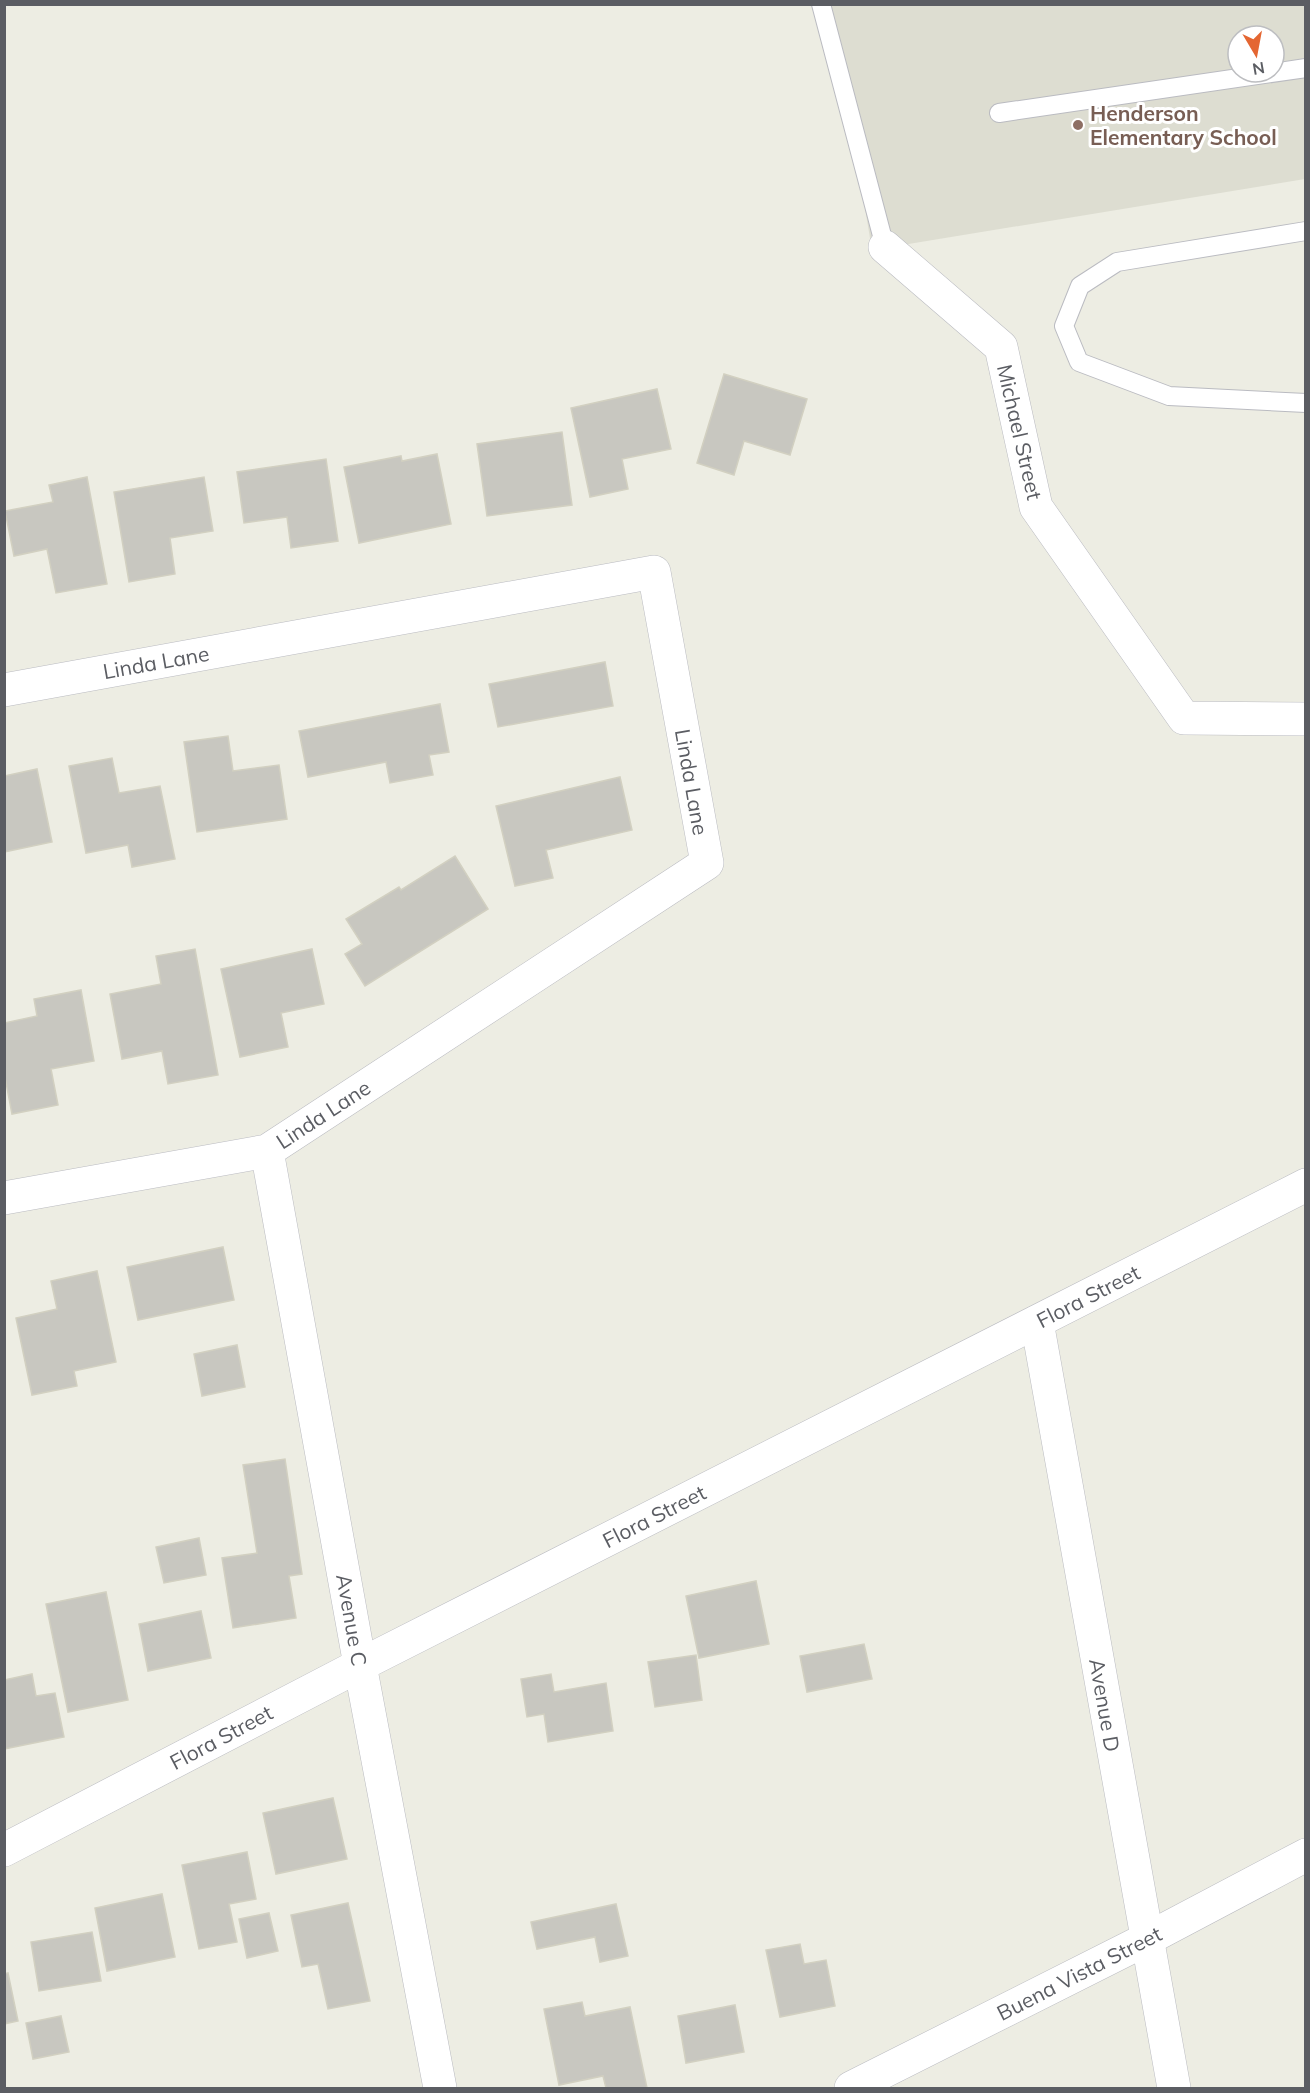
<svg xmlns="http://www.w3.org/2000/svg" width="1310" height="2093" font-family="Mulish,sans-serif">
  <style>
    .education { fill: #ddddd1; fill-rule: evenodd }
    .building { fill: #c8c7c0; stroke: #d2d0c1; stroke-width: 1.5 }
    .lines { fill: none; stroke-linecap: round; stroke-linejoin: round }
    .service-casing { stroke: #babbc1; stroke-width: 20 }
    .minor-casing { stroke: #babbc1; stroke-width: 34 }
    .service { stroke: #fff; stroke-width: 18 }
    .minor { stroke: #fff; stroke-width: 33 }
    .education-dot { fill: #8d6e63; stroke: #fff; stroke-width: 2 }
    .labels { text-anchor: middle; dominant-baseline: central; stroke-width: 6; stroke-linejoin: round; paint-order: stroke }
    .education-label { font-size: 21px; font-weight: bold; fill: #785e54; stroke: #fff; text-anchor: start }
    .street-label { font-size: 21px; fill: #5b5d63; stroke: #fff }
  </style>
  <rect width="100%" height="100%" fill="#edede3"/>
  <!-- education -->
  <path class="education" d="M831 5H1305V179L872 250ZM1238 36H1274V72H1238Z"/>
  <!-- building -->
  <g class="building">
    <path d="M724 374 807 399 790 455 744 441 734 475 697 463Z"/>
    <path d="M657 389 671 449 622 459 628 489 590 497 571 408Z"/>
    <path d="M562 432 572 505 487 516 477 444Z"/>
    <path d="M437 454 451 524 359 543 344 467 401 456 402 461Z"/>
    <path d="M326 459 338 541 291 548 287 517 244 523 237 472Z"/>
    <path d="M87 477 107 584 56 593 47 549 14 556 5 511 53 502 49 485Z"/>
    <path d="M204 477 213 531 170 538 175 574 129 582 114 492Z"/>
    <path d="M605 662 613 706 498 727 489 684Z"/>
    <path d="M440 704 449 752 429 755 433 775 390 783 386 762 308 777 299 731Z"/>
    <path d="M228 736 233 771 279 765 287 819 197 832 184 742Z"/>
    <path d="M112 758 119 793 160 786 175 859 132 867 128 845 86 853 69 766Z"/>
    <path d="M37 769 52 842 4 852V776Z"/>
    <path d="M620 777 632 830 546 850 553 878 515 886 496 806Z"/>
    <path d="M455 856 488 909 365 986 345 954 362 944 346 919 399 887 401 890Z"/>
    <path d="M195 949 218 1075 168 1084 162 1051 122 1059 110 994 161 984 156 956Z"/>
    <path d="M312 949 324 1004 281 1013 288 1047 240 1057 221 969Z"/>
    <path d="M81 990 94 1061 51 1069 58 1105 12 1114 4 1072V1023L37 1016 34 999Z"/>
    <path d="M223 1247 234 1300 138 1320 127 1267Z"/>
    <path d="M97 1271 116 1362 74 1371 77 1386 32 1395 16 1318 57 1309 51 1281Z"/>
    <path d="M237 1345 245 1387 202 1396 194 1354Z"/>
    <path d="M285 1459 302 1574 289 1576 296 1618 233 1628 222 1558 257 1553 243 1465Z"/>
    <path d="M199 1538 206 1575 164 1583 156 1547Z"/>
    <path d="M756 1581 769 1644 699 1658 686 1596Z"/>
    <path d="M106 1592 128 1700 68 1712 46 1604Z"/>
    <path d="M201 1611 211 1658 148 1671 139 1624Z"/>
    <path d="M864 1644 872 1679 807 1692 800 1656Z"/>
    <path d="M696 1655 702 1700 655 1707 648 1662Z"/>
    <path d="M32 1674 36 1696 55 1693 64 1737 4 1749V1680Z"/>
    <path d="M551 1674 554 1692 606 1683 613 1731 548 1742 544 1714 527 1717 521 1679Z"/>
    <path d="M333 1798 347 1859 276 1874 263 1813Z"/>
    <path d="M247 1852 256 1899 229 1904 237 1942 199 1949 182 1865Z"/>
    <path d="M162 1894 175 1957 107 1971 95 1908Z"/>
    <path d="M348 1903 370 2001 328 2009 318 1964 302 1967 291 1915Z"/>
    <path d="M616 1904 628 1956 600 1962 595 1937 537 1949 531 1922Z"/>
    <path d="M269 1913 278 1951 247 1958 239 1919Z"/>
    <path d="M92 1932 101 1981 39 1991 31 1942Z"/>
    <path d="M800 1944 804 1964 826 1960 835 2006 780 2017 766 1950Z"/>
    <path d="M8 1973 18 2021 4 2024V1974Z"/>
    <path d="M582 2002 585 2016 630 2007 647 2088H606L603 2076 559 2085 544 2009Z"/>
    <path d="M735 2005 744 2052 686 2063 678 2016Z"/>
    <path d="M61 2016 69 2052 33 2059 26 2023Z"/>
  </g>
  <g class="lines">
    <!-- service casing -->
    <g class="service-casing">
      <g id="service">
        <path d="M821 4 885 247"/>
        <path d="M999 113 1306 68"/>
        <path d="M1306 231 1117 262 1080 286 1064 326 1079 362 1169 396 1306 403"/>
      </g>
    </g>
    <!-- minor casing -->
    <g class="minor-casing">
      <g id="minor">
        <path d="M885 247 1001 347 1036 507 1184 718 1306 719"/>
        <path d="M4 690 654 572 707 863 267 1151 4 1198"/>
        <path d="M267 1151 360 1665 440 2088"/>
        <path d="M1037 1322 1174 2088"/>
        <path d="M4 1850 360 1665 1306 1185"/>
        <path d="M851 2088 1147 1939 1306 1855"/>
      </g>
    </g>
    <!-- service -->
    <use href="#service" class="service"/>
    <!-- minor -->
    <use href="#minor" class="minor"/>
  </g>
  <!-- markers -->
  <circle class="education-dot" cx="1078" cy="125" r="6"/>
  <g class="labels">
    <!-- education labels -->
    <g class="education-label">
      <text x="1090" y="113">Henderson<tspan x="1090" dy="24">Elementary School</tspan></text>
    </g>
    <!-- street labels -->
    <g class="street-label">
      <text transform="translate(1020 432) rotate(77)">Michael Street</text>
      <text transform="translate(156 662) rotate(-10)">Linda Lane</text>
      <text transform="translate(692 782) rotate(80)">Linda Lane</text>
      <text transform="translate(323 1114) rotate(-33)">Linda Lane</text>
      <text transform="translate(1088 1296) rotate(-27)">Flora Street</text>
      <text transform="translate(654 1516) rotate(-27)">Flora Street</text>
      <text transform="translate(352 1620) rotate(80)">Avenue C</text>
      <text transform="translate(1105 1705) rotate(80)">Avenue D</text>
      <text transform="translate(221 1737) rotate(-28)">Flora Street</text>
      <text transform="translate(1079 1973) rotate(-27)">Buena Vista Street</text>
    </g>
  </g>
  <!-- border -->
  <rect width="1310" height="2093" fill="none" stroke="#5b5d63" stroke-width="12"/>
  <!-- north arrow -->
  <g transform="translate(1256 54) rotate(170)"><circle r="28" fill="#ffffff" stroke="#bdbec1" stroke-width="1.5"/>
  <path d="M0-4.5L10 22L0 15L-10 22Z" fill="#e46632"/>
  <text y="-9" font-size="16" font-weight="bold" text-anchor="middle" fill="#5b5d63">N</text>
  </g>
</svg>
